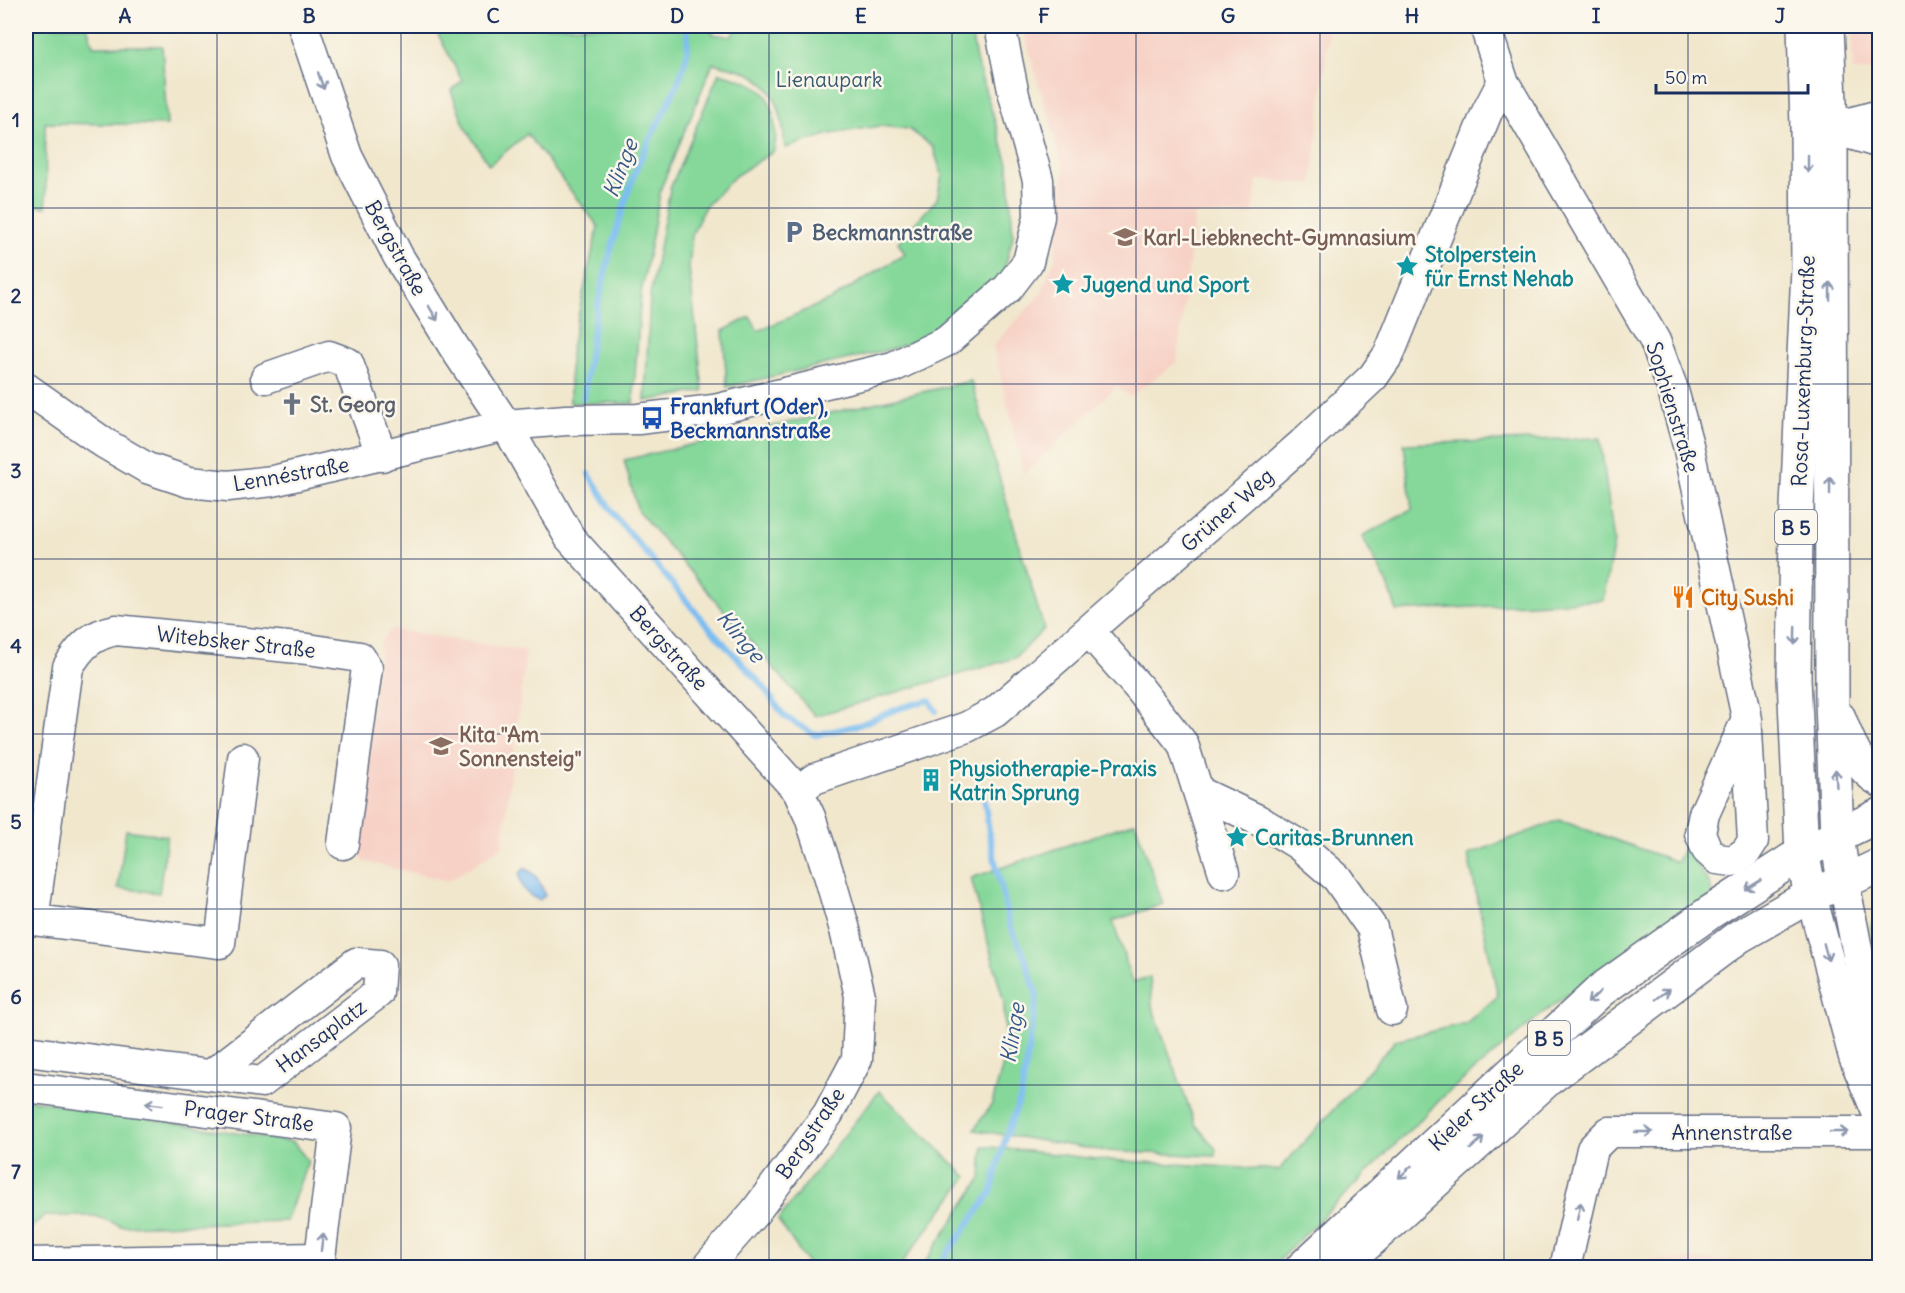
<svg xmlns="http://www.w3.org/2000/svg" width="1905" height="1293" font-family="Delius,sans-serif">
  <style>
    .built { fill: #f7d1c6 }
    .green { fill: #85d89a; stroke: #50847c; stroke-width: 1.5 }
    .water { fill: #7cbdf1; stroke: #4c76a8; stroke-width: 1.5 }
    .lines { fill: none; stroke-linecap: round; stroke-linejoin: round }
    .stream { stroke: #7cbdf1; stroke-width: 6 }
    .minor-casing { stroke: #666f85; stroke-width: 33 }
    .major-casing { stroke: #666f85; stroke-width: 36 }
    .minor { stroke: #fff; stroke-width: 30 }
    .major { stroke: #fff; stroke-width: 33 }
    .oneway { stroke: #8d97ae }
    .grid { fill: none; stroke: #1b2f5e; stroke-width: 1.5; stroke-opacity: 0.55 }
    .labels { text-anchor: middle; dominant-baseline: central; stroke-width: 5; stroke-linejoin: round; paint-order: stroke }
    .shield { fill: #fbf7ec; stroke: #5e6b89; stroke-width: 1.5 }
    .shield-label { font-size: 20px; font-weight: bold; fill: #1b2f5e }
    .park-label { font-size: 21px; fill: #36596d; stroke: #fbf7ec }
    .service-label { font-size: 21px; font-weight: bold; fill: #4e5e75; stroke: #fbf7ec; text-anchor: start }
    .education-label { font-size: 21px; font-weight: bold; fill: #785e54; stroke: #fbf7ec; text-anchor: start }
    .street-label { font-size: 21px; fill: #1b2f5e; stroke: #fbf7ec }
    .culture-label { font-size: 21px; font-weight: bold; fill: #0d838f; stroke: #fbf7ec; text-anchor: start }
    .worship-label { font-size: 21px; font-weight: bold; fill: #5b616d; stroke: #fbf7ec; text-anchor: start }
    .transit-label { font-size: 21px; font-weight: bold; fill: #164399; stroke: #fbf7ec; text-anchor: start }
    .food-label { font-size: 21px; font-weight: bold; fill: #c56008; stroke: #fbf7ec; text-anchor: start }
    .water-label { font-size: 22px; font-style: italic; fill: #385a8a; stroke: #fbf7ec }
    .neatline { fill: none; stroke: #1b2f5e; stroke-width: 2 }
    .grid-label { font-size: 20px; text-anchor: middle; font-weight: bold; fill: #1b2f5e }
  </style>
  <rect width="100%" height="100%" fill="#fbf7ec"/>
  <filter id="ink" filterUnits="userSpaceOnUse"><feTurbulence type="fractalNoise" baseFrequency=".0167" numOctaves="2"/><feDisplacementMap in="SourceGraphic" scale="12" xChannelSelector="R" yChannelSelector="G"/><feConvolveMatrix kernelMatrix="1 2 1 2 8 2 1 2 1" color-interpolation-filters="sRGB"/></filter>
  <filter id="wash" filterUnits="userSpaceOnUse"><feTurbulence type="fractalNoise" baseFrequency=".008" numOctaves="4" result="noise"/><feDisplacementMap in="SourceGraphic" scale="24" xChannelSelector="R" yChannelSelector="G"/><feGaussianBlur stdDeviation="1.35" result="paint"/><feColorMatrix in="noise" values="0 0 0 0 0 0 0 0 0 0 0 0 0 0 0 0 0 1.4 0 .05"/><feComposite in="paint" operator="in"/></filter>
  <g filter="url(#wash)">
    <rect width="100%" height="100%" fill="#f1e7cd"/>
    <!-- built -->
    <g class="built">
      <path d="M1022 26H1329L1312 184 1257 180 1253 215 1195 214 1177 362 1130 397 1117 386 1024 474 993 345 1041 294 1055 259 1064 170Z"/>
      <path d="M1852 26H1879V71H1853Z"/>
      <path d="M392 629 526 651 502 847 448 881 363 861 355 840 381 641Z"/>
      <path d="M1648 1260H1789V1267H1647Z"/>
    </g>
    <!-- green -->
    <g class="green">
      <path d="M26 26H87L93 46H162L167 125 45 123 46 207 26 205Z"/>
      <path d="M434 26H711L713 34 731 37 738 26H970L976 60 1008 164 1013 236 1001 283 943 331 892 349 727 387 723 331 750 317 758 331 832 299 905 254 898 242 937 199 942 175 933 147 909 129 880 126 830 134 785 148C783 117 778 85 746 72 736 68 724 66 713 63L661 188 641 294 633 403H570V353L598 226 527 134 489 165 466 129 451 91 462 81Z"/>
      <path d="M719 73C735 77 751 81 763 92 774 102 778 138 774 151L735 176 704 208 692 235 689 267 703 391 645 401 650 296 670 189Z"/>
      <path d="M971 381 1044 629 1015 658 815 716 638 511 624 460Z"/>
      <path d="M1600 438 1614 542 1603 600 1397 611 1388 585 1362 536 1412 510 1404 444Z"/>
      <path d="M1559 820 1677 862 1682 850 1688 851 1710 885 1714 901 1638 943 1543 1013 1444 1096 1272 1267 921 1268 981 1179 983 1146 1106 1160 1279 1170 1396 1040 1466 1023 1498 996 1468 855Z"/>
      <path d="M1135 822 1163 904 1113 921 1132 982 1150 977 1152 1006 1195 1124 1216 1149V1156L1104 1151 974 1130 992 1104 1006 1054 1004 1003 971 878Z"/>
      <path d="M126 830 167 836 159 893 118 888Z"/>
      <path d="M1879 905V973L1871 927Z"/>
      <path d="M879 1091 967 1177 899 1267H810L778 1220Z"/>
      <path d="M26 1099 293 1142 308 1161 286 1221 121 1226 96 1216H43L26 1233Z"/>
    </g>
    <!-- water -->
    <path class="water" d="M525 868C537 875 541 883 545 896L539 900C525 894 521 888 519 874Z"/>
    <g class="lines">
      <!-- stream -->
      <g class="stream">
        <path d="M584 398C591 322 609 247 634 175 648 135 676 99 686 58 689 48 687 36 687 26"/>
        <path d="M589 474 614 515 706 624 763 686 784 716 815 735 859 725 900 708 929 700 936 711"/>
        <path d="M937 1268 991 1193 1005 1139 1021 1096 1037 996 1024 955 1010 926 990 838 983 790"/>
      </g>
    </g>
  </g>
  <g filter="url(#ink)">
    <g class="lines">
      <!-- minor casing -->
      <g class="minor-casing">
        <g id="minor">
          <path d="M303 26 347 156 398 256 454 347 506 425 570 538 798 791 810 817 829 875 845 930 860 996 857 1059 828 1114 755 1212 706 1268"/>
          <path d="M1485 26 1503 81 1655 341 1672 387 1688 445 1746 713 1753 841 1746 852 1733 861 1717 859 1707 850 1700 833 1704 814 1747 719"/>
          <path d="M1807 127 1831 128 1880 143"/>
          <path d="M1831 128 1880 115"/>
          <path d="M266 378 329 356 348 363 382 456"/>
          <path d="M26 388 104 443 147 468 189 482 228 486 273 481 506 425 566 420 638 419 714 410 893 367 947 341 1008 288 1028 262 1039 217 1038 180 1014 95 1000 26"/>
          <path d="M1089 631 1139 688 1183 744 1224 873"/>
          <path d="M798 791 814 779 967 727 995 712 1302 444 1373 377 1389 354 1487 112 1503 81"/>
          <path d="M1199 792 1258 820 1299 845 1337 878 1372 928 1392 1010"/>
          <path d="M1844 882 1877 1053 1880 1081"/>
          <path d="M1811 895 1854 1057 1880 1119"/>
          <path d="M26 919 220 943 243 758"/>
          <path d="M33 920 68 667C81 646 91 635 116 630L308 649 360 657 367 668 343 844"/>
          <path d="M26 1051 262 1082 378 993 380 965 356 963 211 1075"/>
          <path d="M26 1087 336 1128 320 1258 26 1263"/>
          <path d="M1565 1268 1592 1149 1609 1132H1880"/>
        </g>
      </g>
      <!-- major casing -->
      <g class="major-casing">
        <g id="major">
          <path d="M1804 26 1807 127 1808 269 1796 529 1794 678 1802 853 1811 895"/>
          <path d="M1827 26 1831 128 1832 701 1837 837 1844 882"/>
          <path d="M1839 718C1847 740 1858 768 1880 780"/>
          <path d="M1302 1268 1601 990 1709 913 1802 853 1880 815"/>
          <path d="M1340 1268 1548 1079 1738 937 1811 895 1844 882 1880 865"/>
        </g>
      </g>
      <!-- minor -->
      <use href="#minor" class="minor"/>
      <!-- major -->
      <use href="#major" class="major"/>
    </g>
    <!-- one-way arrows -->
    <defs><path id="oneway-shaft" d="M-6 0H5M1.5-3L5.5 0L1.5 3" fill="none" stroke-width="1.6" stroke-linecap="round" stroke-linejoin="round" transform="scale(1.5)"/></defs>
    <g class="oneway">
      <use href="#oneway-shaft" transform="translate(321 81) rotate(71)"/>
      <use href="#oneway-shaft" transform="translate(1808 164) rotate(90)"/>
      <use href="#oneway-shaft" transform="translate(1830 291) rotate(-90)"/>
      <use href="#oneway-shaft" transform="translate(433 313) rotate(59)"/>
      <use href="#oneway-shaft" transform="translate(1830 486) rotate(-90)"/>
      <use href="#oneway-shaft" transform="translate(1795 636) rotate(91)"/>
      <use href="#oneway-shaft" transform="translate(1836 778) rotate(-93)"/>
      <use href="#oneway-shaft" transform="translate(1753 885) rotate(148)"/>
      <use href="#oneway-shaft" transform="translate(1826 952) rotate(75)"/>
      <use href="#oneway-shaft" transform="translate(1663 994) rotate(-37)"/>
      <use href="#oneway-shaft" transform="translate(1594 997) rotate(137)"/>
      <use href="#oneway-shaft" transform="translate(154 1104) rotate(-173)"/>
      <use href="#oneway-shaft" transform="translate(1644 1132)"/>
      <use href="#oneway-shaft" transform="translate(1839 1132)"/>
      <use href="#oneway-shaft" transform="translate(1477 1143) rotate(-42)"/>
      <use href="#oneway-shaft" transform="translate(1405 1172) rotate(137)"/>
      <use href="#oneway-shaft" transform="translate(1579 1211) rotate(-78)"/>
      <use href="#oneway-shaft" transform="translate(322 1242) rotate(-83)"/>
    </g>
  </g>
  <!-- grid -->
  <path class="grid" d="M217 26V1268M401 26V1268M585 26V1268M769 26V1268M952 26V1268M1136 26V1268M1320 26V1268M1504 26V1268M1688 26V1268M26 208H1880M26 384H1880M26 559H1880M26 734H1880M26 909H1880M26 1085H1880"/>
  <!-- icons -->
  <defs>
    <g id="parking-bare" transform="scale(1.8)"><path d="M-3.5-5.5H1a3.5 3.5 0 0 1 0 7H-1V5.5H-3.5ZM-1-3.4V-.6H.8a1.4 1.4 0 0 0 0-2.8Z" fill="#5c6f8a" stroke="#fbf7ec" stroke-width="2.5" paint-order="stroke"/></g>
    <g id="school-bare" transform="scale(1.8)"><path d="M0-5L7-2L0 1L-7-2ZM-4 1L0 2.5L4 1V4Q0 6-4 4Z" fill="#8d6e63" stroke="#fbf7ec" stroke-width="2.5" paint-order="stroke"/></g>
    <g id="sight-bare" transform="scale(1.8)"><path d="M0-6L1.8-2.2L6-1.7L2.9 1.2L3.7 5.4L0 3.3L-3.7 5.4L-2.9 1.2L-6-1.7L-1.8-2.2Z" fill="#0f9aa8" stroke="#fbf7ec" stroke-width="2.5" paint-order="stroke"/></g>
    <g id="church-bare" transform="scale(1.8)"><path d="M-1.2-6h2.4v3.5h3.3v2.4h-3.3V6h-2.4V-.1h-3.3v-2.4h3.3Z" fill="#6b7280" stroke="#fbf7ec" stroke-width="2.5" paint-order="stroke"/></g>
    <g id="bus-bare" transform="scale(1.8)"><path d="M-5-6H5V4H4V6H2V4H-2V6H-4V4H-5ZM-3.5-4V0h7V-4ZM-3.5 1.2v1.5H-2V1.2ZM2 1.2v1.5H3.5V1.2Z" fill="#1a4fb4" stroke="#fbf7ec" stroke-width="2.5" paint-order="stroke"/></g>
    <g id="restaurant-bare" transform="scale(1.8)"><path d="M-5-6h1v4h1v-4h1v4h1v-4h1v5L-1.5 .5V6h-2V.5L-5-1ZM5-6V6H3V1.5H1.5Q1.5-4 5-6Z" fill="#e8710a" stroke="#fbf7ec" stroke-width="2.5" paint-order="stroke"/></g>
    <g id="building-bare" transform="scale(1.8)"><path d="M-4-6H4V6H1V3H-1V6H-4ZM-2.5-4.3h1.7v1.8h-1.7ZM.8-4.3h1.7v1.8H.8ZM-2.5-1h1.7V.8h-1.7ZM.8-1h1.7V.8H.8Z" fill="#0f9aa8" stroke="#fbf7ec" stroke-width="2.5" paint-order="stroke"/></g>
  </defs>
  <g fill-rule="evenodd">
    <use href="#parking-bare" x="794" y="232"/>
    <use href="#school-bare" x="1125" y="237"/>
    <use href="#sight-bare" x="1407" y="266"/>
    <use href="#sight-bare" x="1063" y="284"/>
    <use href="#church-bare" x="292" y="404"/>
    <use href="#bus-bare" x="652" y="418"/>
    <use href="#restaurant-bare" x="1683" y="597"/>
    <use href="#school-bare" x="441" y="746"/>
    <use href="#building-bare" x="931" y="780"/>
    <use href="#sight-bare" x="1237" y="837"/>
  </g>
  <g class="labels">
    <!-- shield labels -->
    <g class="shield">
      <rect x="1775" y="510" width="42" height="34" rx="4.5"/>
      <rect x="1528" y="1021" width="42" height="34" rx="4.5"/>
    </g>
    <g class="shield-label">
      <text x="1796" y="527">B 5</text>
      <text x="1549" y="1038">B 5</text>
    </g>
    <!-- park labels -->
    <g class="park-label">
      <text x="829" y="79">Lienaupark</text>
    </g>
    <!-- service labels -->
    <g class="service-label">
      <text x="812" y="232">Beckmannstraße</text>
    </g>
    <!-- education labels -->
    <g class="education-label">
      <text x="1143" y="237">Karl-Liebknecht-Gymnasium</text>
      <text x="459" y="734">Kita "Am<tspan x="459" dy="24">Sonnensteig"</tspan></text>
    </g>
    <!-- street labels -->
    <g class="street-label">
      <text transform="translate(396 248) rotate(61)">Bergstraße</text>
      <text transform="translate(1803 371) rotate(-88)">Rosa-Luxemburg-Straße</text>
      <text transform="translate(1673 407) rotate(73)">Sophienstraße</text>
      <text transform="translate(291 474) rotate(-10)">Lennéstraße</text>
      <text transform="translate(1227 510) rotate(-41)">Grüner Weg</text>
      <text transform="translate(236 642) rotate(6)">Witebsker Straße</text>
      <text transform="translate(669 648) rotate(48)">Bergstraße</text>
      <text transform="translate(321 1036) rotate(-37)">Hansaplatz</text>
      <text transform="translate(1476 1106) rotate(-43)">Kieler Straße</text>
      <text transform="translate(249 1116) rotate(7)">Prager Straße</text>
      <text x="1732" y="1132">Annenstraße</text>
      <text transform="translate(810 1133) rotate(-56)">Bergstraße</text>
    </g>
    <!-- culture labels -->
    <g class="culture-label">
      <text x="1425" y="254">Stolperstein<tspan x="1425" dy="24">für Ernst Nehab</tspan></text>
      <text x="1081" y="284">Jugend und Sport</text>
      <text x="949" y="768">Physiotherapie-Praxis<tspan x="949" dy="24">Katrin Sprung</tspan></text>
      <text x="1255" y="837">Caritas-Brunnen</text>
    </g>
    <!-- worship labels -->
    <g class="worship-label">
      <text x="310" y="404">St. Georg</text>
    </g>
    <!-- transit labels -->
    <g class="transit-label">
      <text x="670" y="406">Frankfurt (Oder),<tspan x="670" dy="24">Beckmannstraße</tspan></text>
    </g>
    <!-- food labels -->
    <g class="food-label">
      <text x="1701" y="597">City Sushi</text>
    </g>
    <!-- water labels -->
    <g class="water-label">
      <text transform="translate(620 168) rotate(-69)">Klinge</text>
      <text transform="translate(741 636) rotate(50)">Klinge</text>
      <text transform="translate(1012 1033) rotate(-81)">Klinge</text>
    </g>
  </g>
  <!-- margin -->
  <rect width="1905" height="1293" fill="none" stroke="#fbf7ec" stroke-width="66"/>
  <!-- scale -->
  <path d="M1656 84v9h152v-9" fill="none" stroke="#1b2f5e" stroke-width="3"/>
  <text x="1665" y="84" font-size="18" fill="#1b2f5e" stroke="#fbf7ec" stroke-width="4.5" paint-order="stroke">50 m</text>
  <rect x="33" y="33" width="1839" height="1227" class="neatline"/>
  <g class="grid-label">
    <text x="125" y="23">A</text>
    <text x="309" y="23">B</text>
    <text x="493" y="23">C</text>
    <text x="677" y="23">D</text>
    <text x="861" y="23">E</text>
    <text x="1044" y="23">F</text>
    <text x="1228" y="23">G</text>
    <text x="1412" y="23">H</text>
    <text x="1596" y="23">I</text>
    <text x="1780" y="23">J</text>
    <text x="16" y="127">1</text>
    <text x="16" y="303">2</text>
    <text x="16" y="478">3</text>
    <text x="16" y="653">4</text>
    <text x="16" y="829">5</text>
    <text x="16" y="1004">6</text>
    <text x="16" y="1179">7</text>
  </g>
</svg>
